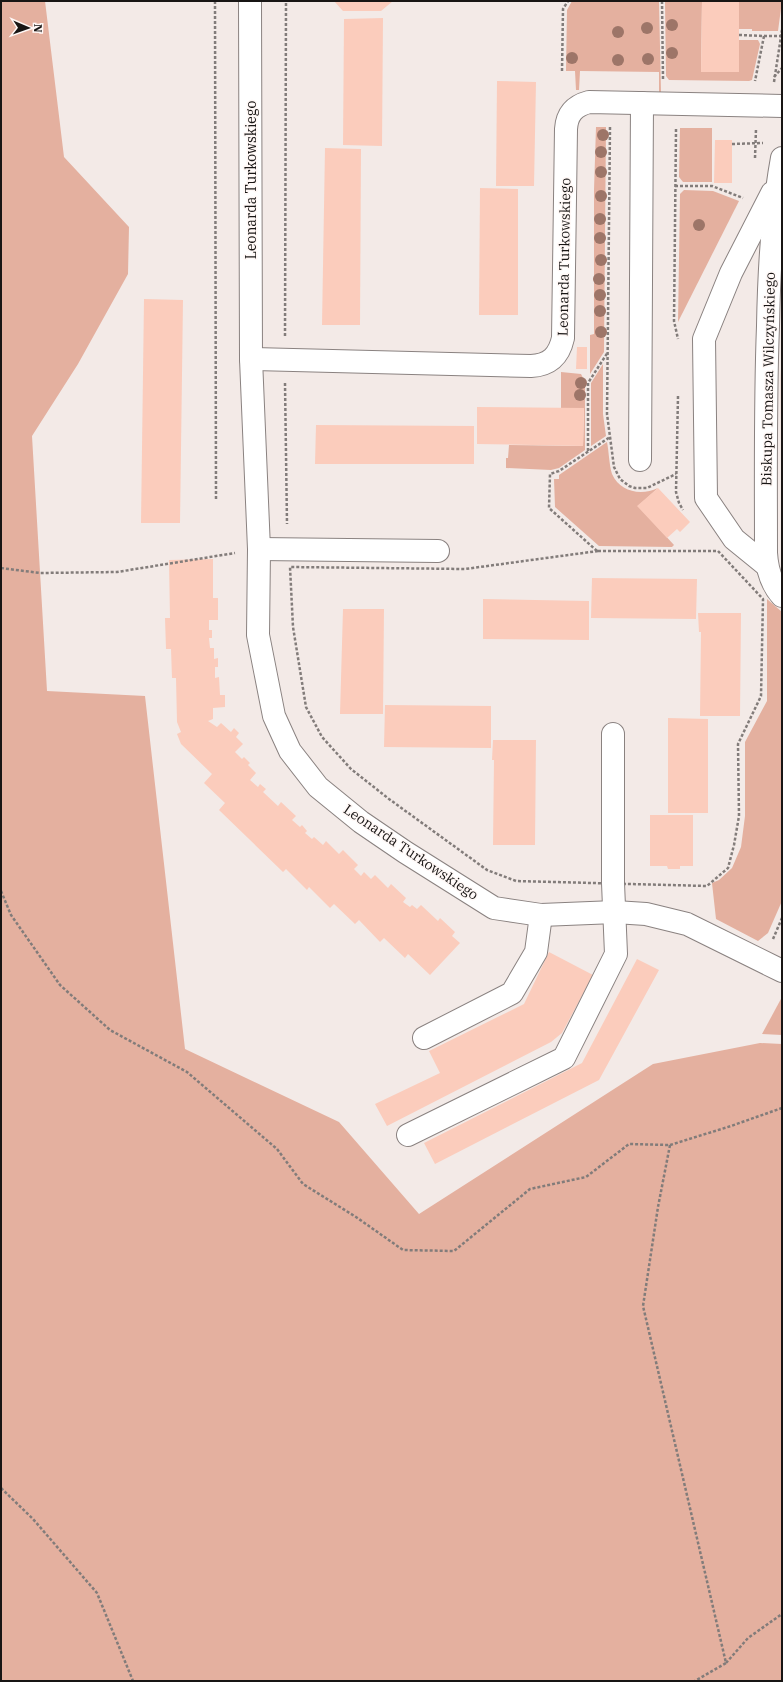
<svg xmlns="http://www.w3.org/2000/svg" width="783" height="1682" font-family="'IBM Plex Serif',serif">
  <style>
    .built { fill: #eeddd8 }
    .green { fill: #e4b09f }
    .building { fill: #fbccbc }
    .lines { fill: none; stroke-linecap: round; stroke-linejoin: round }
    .minor-casing { stroke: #8a8280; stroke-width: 24 }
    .path { stroke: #827c7a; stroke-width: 2.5; stroke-dasharray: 3 2; stroke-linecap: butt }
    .minor { stroke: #fff; stroke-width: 22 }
    .tree { fill: #9d7568 }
    .labels { text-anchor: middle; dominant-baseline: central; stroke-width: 3; stroke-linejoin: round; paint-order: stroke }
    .street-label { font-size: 14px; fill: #181514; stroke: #fff8f6 }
  </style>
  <rect width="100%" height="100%" fill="#f3eae7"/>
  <!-- built -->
  <path class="built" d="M782 357V550L780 378Z"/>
  <!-- green -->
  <g class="green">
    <path d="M1 1H45L64 157 129 227 128 274 78 364 32 436 47 691 145 696 185 1049 339 1122 419 1214 653 1064 760 1043 782 1044V1681H1Z"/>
    <path d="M572 1H659L661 92H659V72L580 71 579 90H576L575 71H566L567 10Z"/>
    <path d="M665 1H702L701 72H738L739 40H758L760 44 752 80 749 81 669 80 666 76Z"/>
    <path d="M739 1H782L778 31H752V29H739Z"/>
    <path d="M596 127H606L604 352 590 374V335L594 334V190Z"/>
    <path d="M680 128H712V182H683L679 177Z"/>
    <path d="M684 190 713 191 739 201 678 322 680 194Z"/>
    <path d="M603 364V414L606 436 591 446V383Z"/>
    <path d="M561 372 581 374 585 382V450L559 468 551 470 506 468V458H508L509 445 583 446 584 408H561Z"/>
    <path d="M607 442C609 452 609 464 612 474 620 492 641 496 658 488L638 506 674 545 672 547 599 546 555 507 554 479H559V475Z"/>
    <path d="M767 599 782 612V901L768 933 758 941 716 919 712 883 719 880 732 868 741 847 745 816V742L767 701Z"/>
    <path d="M782 997V1035L762 1034Z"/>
  </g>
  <!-- building -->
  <g class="building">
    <path d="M334 1H393L381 11H343Z"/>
    <path d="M702 1H739V72H701Z"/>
    <path d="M383 18 382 146 343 145 344 19Z"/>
    <path d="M497 81 536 82 534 186H496Z"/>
    <path d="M715 140H732V183H714Z"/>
    <path d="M325 148 361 149 360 325H322Z"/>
    <path d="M480 188 518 189V315H479Z"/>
    <path d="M144 299 183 300 180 523H141Z"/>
    <path d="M577 347H587V369H576Z"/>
    <path d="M477 407 584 408 583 446 477 444Z"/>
    <path d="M316 425 474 426V464H315Z"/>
    <path d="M658 488 690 522 680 532 677 529 667 538 637 506Z"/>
    <path d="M213 559V598H218V620H209V630H212V638H209L210 648H214V659L218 658V667H215V678L219 677 220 695H225V707L213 708V719L208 721 217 727 221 723 231 732 234 728 239 733 236 737 243 744 235 752 242 759 244 757 250 763 248 765 256 773 250 780 258 787 260 784 266 789 263 792 278 806 281 802 296 816 292 820 300 827 302 825 307 831 305 833 312 839 314 837 323 845 326 841 339 854 343 850 358 865 354 869 361 876 364 872 371 879 375 875 388 888 391 884 406 898 403 902 410 907 412 905 417 909 421 905 438 921 440 918 455 932 452 936 460 943 430 975 408 954 405 958 384 938 380 942 359 920 355 924 334 904 330 908 309 887 307 890 286 869 283 872 220 811 219 810 225 803 204 783 212 774 181 744 177 734 181 732 177 722 176 678H172L171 649H166L165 618H170L169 560Z"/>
    <path d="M592 578 697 579 696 619 591 618Z"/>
    <path d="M483 599 589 601V640L483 639Z"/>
    <path d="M343 609H384L383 714H340Z"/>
    <path d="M698 613H741L740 716H700L701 632H699Z"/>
    <path d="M385 705 491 706V748L384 747Z"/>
    <path d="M668 718 708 719V813H668Z"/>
    <path d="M493 740H536L535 845H493L494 760H492Z"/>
    <path d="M650 815H693V866H680V869H668L667 866H650Z"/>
    <path d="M549 952 593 975 562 1033 551 1042 387 1126 375 1104 440 1073 429 1051 524 1004Z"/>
    <path d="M637 959 659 970 599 1080 435 1164 424 1143 582 1063Z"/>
  </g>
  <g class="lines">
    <!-- minor casing -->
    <g class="minor-casing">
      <g id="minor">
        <path d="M250 1 251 359 259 549 258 635 274 716 290 751 318 787 361 822 405 852 494 908 541 915 615 912 646 914 687 924 782 971"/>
        <path d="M782 158C772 213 769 270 768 326 765 402 766 477 766 553 767 569 771 584 782 596"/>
        <path d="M251 359 531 366C550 365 559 356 563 338L566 129C567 114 574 106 589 102L782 106"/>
        <path d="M640 460 642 103"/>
        <path d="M259 549 438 551"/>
        <path d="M766 565 734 539 706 498 704 339 731 273 772 193"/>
        <path d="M424 1038 512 993 536 952 541 915"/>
        <path d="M408 1135 564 1058 616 954 613 883V734"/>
      </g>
    </g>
    <!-- path -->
    <g class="path">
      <path d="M215 1 216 499"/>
      <path d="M662 1 663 79"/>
      <path d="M739 35 764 36 755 81"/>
      <path d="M764 36H781"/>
      <path d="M562 71 563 9 568 1"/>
      <path d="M774 77 782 68"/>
      <path d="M774 82 782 30"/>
      <path d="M610 127 607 414 614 467 620 479 629 486 635 488H647L676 474"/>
      <path d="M676 129 674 321 678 339"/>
      <path d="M732 144 763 143"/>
      <path d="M755 158 756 129"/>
      <path d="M675 186H712L743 198"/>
      <path d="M285 336 286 1"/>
      <path d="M285 383 287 524"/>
      <path d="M678 396 676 492 679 503 683 510"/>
      <path d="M588 451V383L608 352"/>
      <path d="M597 551 549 508 550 474 559 471 610 437"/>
      <path d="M598 551H718L763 599 761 696 738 744 739 816 734 845 728 868 707 886 516 881 487 870 389 799 351 769 322 737 306 707 293 627 290 567 465 569Z"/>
      <path d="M1 568 40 573 117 572 235 553"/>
      <path d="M1 891 11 915 60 985 110 1030 187 1072 277 1149 303 1184 356 1217 403 1250 454 1251 530 1189 586 1177 629 1144 670 1145 731 1126 782 1108"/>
      <path d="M773 939 782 918"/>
      <path d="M670 1145 658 1207 643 1306 726 1663 695 1681"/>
      <path d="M1 1488 33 1519 97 1593 133 1681"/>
      <path d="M726 1663 748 1638 782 1614"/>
    </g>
    <!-- minor -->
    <use href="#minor" class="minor"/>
  </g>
  <!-- trees -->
  <g class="tree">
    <circle cx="672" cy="25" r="6"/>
    <circle cx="647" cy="28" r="6"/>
    <circle cx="618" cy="32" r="6"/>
    <circle cx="672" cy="53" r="6"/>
    <circle cx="572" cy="58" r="6"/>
    <circle cx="648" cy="59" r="6"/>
    <circle cx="618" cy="60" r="6"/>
    <circle cx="603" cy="135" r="6"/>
    <circle cx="601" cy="152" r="6"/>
    <circle cx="601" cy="172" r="6"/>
    <circle cx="601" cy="196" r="6"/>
    <circle cx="600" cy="219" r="6"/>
    <circle cx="699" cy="225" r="6"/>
    <circle cx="600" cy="238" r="6"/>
    <circle cx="601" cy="260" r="6"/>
    <circle cx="599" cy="279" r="6"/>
    <circle cx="600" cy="295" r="6"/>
    <circle cx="600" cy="311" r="6"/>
    <circle cx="601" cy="332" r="6"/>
    <circle cx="581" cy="383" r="6"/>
    <circle cx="580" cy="395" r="6"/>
  </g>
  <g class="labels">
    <!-- street labels -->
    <g class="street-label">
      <text transform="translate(251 180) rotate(-90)">Leonarda Turkowskiego</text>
      <text transform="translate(564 257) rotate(-89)">Leonarda Turkowskiego</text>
      <text transform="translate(768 379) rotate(-89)">Biskupa Tomasza Wilczyńskiego</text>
      <text transform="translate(411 852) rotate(34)">Leonarda Turkowskiego</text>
    </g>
  </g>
  <!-- border -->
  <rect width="783" height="1682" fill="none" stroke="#181514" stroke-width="4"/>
  <!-- north arrow -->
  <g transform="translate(28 28) rotate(92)" stroke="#fff8f6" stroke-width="3" paint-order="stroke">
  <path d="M0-3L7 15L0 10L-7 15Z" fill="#181514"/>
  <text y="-6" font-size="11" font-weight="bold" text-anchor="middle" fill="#181514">N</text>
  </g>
</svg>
